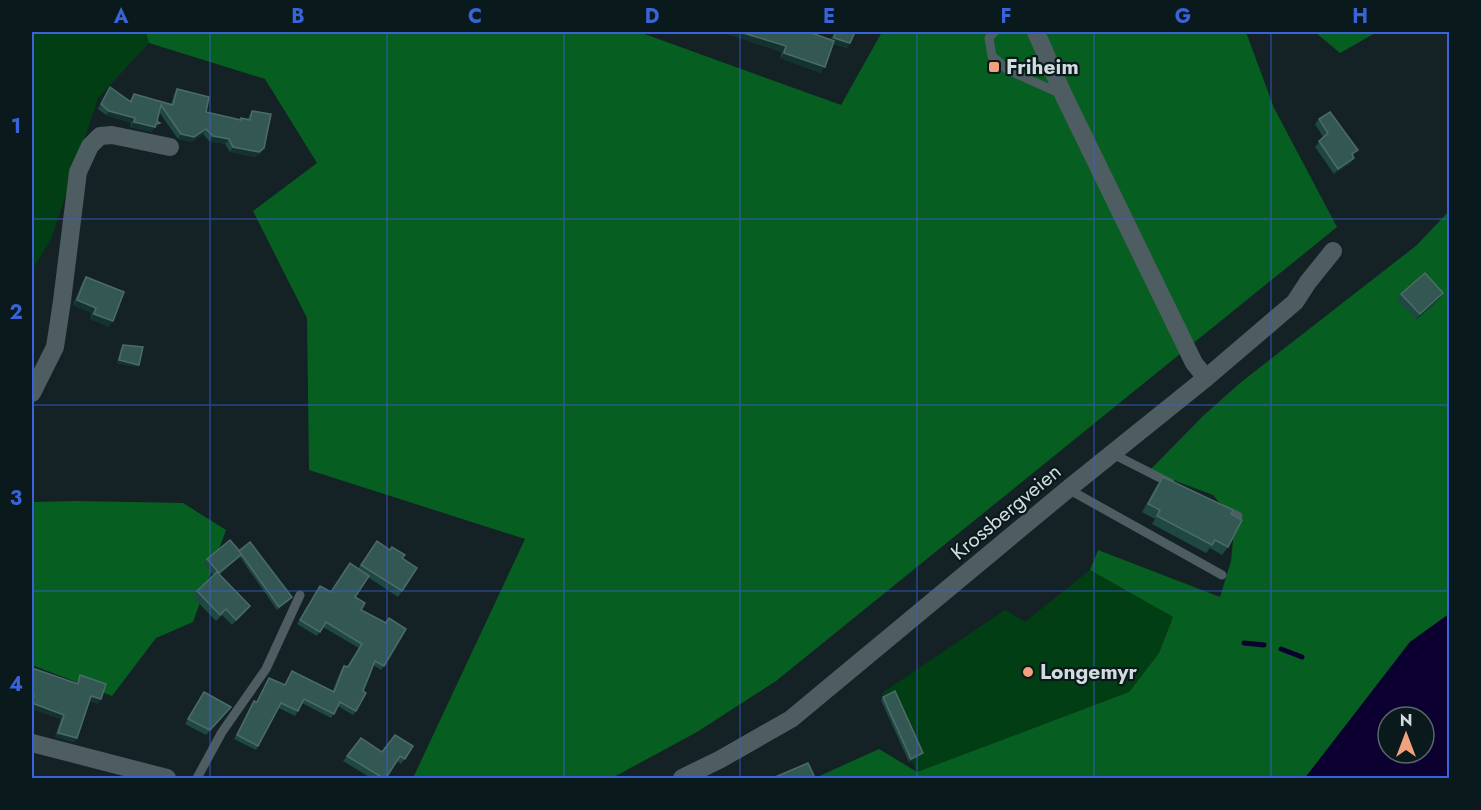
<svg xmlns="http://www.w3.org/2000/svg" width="1481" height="810" font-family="Jost,sans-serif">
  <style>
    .green { fill: #023e13 }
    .forest { fill: #075e21 }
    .water { fill: #0c0030; fill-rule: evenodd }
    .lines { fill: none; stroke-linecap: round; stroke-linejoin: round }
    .stream { stroke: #0c0030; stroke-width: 5 }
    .service { stroke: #4d5d61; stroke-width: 9 }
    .minor { stroke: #4d5d61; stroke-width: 18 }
    .tertiary { stroke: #4d5d61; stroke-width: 18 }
    .wall { fill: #1f4842 }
    .shaded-wall { fill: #133230 }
    .building { fill: #335853; stroke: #4c6c68; stroke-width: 1.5 }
    .grid { fill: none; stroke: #3863d9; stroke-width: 1.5; stroke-opacity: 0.55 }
    .poi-dot { fill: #f2a17e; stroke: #0a191c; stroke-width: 2 }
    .labels { text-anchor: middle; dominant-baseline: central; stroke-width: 4.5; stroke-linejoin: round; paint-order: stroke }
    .poi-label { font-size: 21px; font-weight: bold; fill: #d2dbde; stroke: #0a191c; text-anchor: start }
    .street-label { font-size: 21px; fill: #d2dbde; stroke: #0a191c }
    .neatline { fill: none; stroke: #3863d9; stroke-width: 2 }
    .grid-label { font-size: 20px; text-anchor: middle; font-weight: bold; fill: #3863d9 }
  </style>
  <rect width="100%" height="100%" fill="#142226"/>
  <!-- green -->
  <g class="green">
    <path d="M32 32H146L149 43 98 98 51 239 32 270Z"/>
    <path d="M1090 570 1173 617 1159 653 1129 692 917 772 882 693 1005 610 1025 622Z"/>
  </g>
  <!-- forest -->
  <g class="forest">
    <path d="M146 32H639L841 105 882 32H1246L1274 108 1337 227 776 681 697 732 612 778H413L525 539 309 470 307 318 253 211 317 163 265 79 149 43Z"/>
    <path d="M1315 32H1377L1340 53Z"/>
    <path d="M1449 211V614L1410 642 1305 778H815L879 749 917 772 1129 692 1159 653 1173 617 1090 570 1098 550 1220 597 1231 561 1235 521 1213 495 1149 471 1203 416 1240 383 1417 245Z"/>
    <path d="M78 501 183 503 226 530 193 622 156 638 112 696 32 665V502Z"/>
  </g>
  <!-- water -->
  <path class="water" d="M1449 614V778H1305L1410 642ZM1388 717H1424V753H1388Z"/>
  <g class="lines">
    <!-- stream -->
    <g class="stream">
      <path d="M1244 643 1264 645"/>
      <path d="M1281 649 1302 657"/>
    </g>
    <!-- service -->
    <g class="service">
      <path d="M994 32 989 38 992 56 1008 70 1061 94"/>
      <path d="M1113 454 1170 483"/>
      <path d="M1068 489 1222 575"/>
      <path d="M1223 509 1238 516"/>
      <path d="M197 778 222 732 266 669 300 595"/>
    </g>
    <!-- minor -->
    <g class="minor">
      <path d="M1206 378 1295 302 1308 282 1333 251"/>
      <path d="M32 393 55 347 62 301 78 172 90 146 100 136 112 135 170 147"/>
      <path d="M32 743 167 778"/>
    </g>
    <!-- tertiary -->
    <path class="tertiary" d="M682 778 719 760 791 719 1068 489 1206 378 1194 363 1064 96 1036 32"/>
  </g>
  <!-- wall -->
  <g class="wall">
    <path d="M726 32H809L831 39 834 32H855L850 43 847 48 833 44 821 73 780 58 782 52 725 33Z"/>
    <path d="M110 87 129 101 134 94 171 104 174 94 177 89 206 112 240 120 241 118 248 119 249 116 252 111 264 148 261 153 255 157 230 152 225 144 209 141 203 134 191 142 178 139 159 112 157 121 160 123 156 128H154L152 132 130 127 131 123 106 115 98 109Z"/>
    <path d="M1319 119 1354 155 1353 156 1351 163 1334 174 1315 147 1323 137 1315 124Z"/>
    <path d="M86 277 109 327 90 319 92 313 73 305 82 283Z"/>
    <path d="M1401 294 1439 299 1416 320 1397 299Z"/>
    <path d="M123 345 137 367 117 363 121 348Z"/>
    <path d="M1163 477 1231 514 1228 547 1222 555 1210 548 1206 553 1152 524 1155 519 1142 512 1157 485Z"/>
    <path d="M377 541 417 568 398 597 368 577 355 597 361 610 384 666 381 670 373 665 356 711 353 715 338 706 331 718 302 703 295 716 279 708 256 750 234 739 252 705 254 701 256 702 269 678 284 685 292 671 332 692 341 670 344 666 347 667 359 648 323 627 317 636 297 624 317 590 330 592 358 569Z"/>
    <path d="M239 551 290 600 277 610 240 557 220 574 246 611 232 625 222 615 216 621 193 597 197 591 213 575 204 564 207 559Z"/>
    <path d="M32 668 76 683 80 675 101 699 98 704 90 701 77 738 74 742 55 737 61 719 32 709Z"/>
    <path d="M204 692 227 712 206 735 185 724Z"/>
    <path d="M883 697 921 756 909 762 881 700Z"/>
    <path d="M361 738 382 752 413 746 401 764 397 761 386 778H371L343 761Z"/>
  </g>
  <!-- shaded-wall -->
  <g class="shaded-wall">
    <path d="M726 32H740L786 46 782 52 725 33Z"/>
    <path d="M834 38 850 43 847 48 830 43Z"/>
    <path d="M784 53 825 67 821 73 780 58Z"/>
    <path d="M109 111 135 118 131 123 106 115Z"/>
    <path d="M134 122 156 124 160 123 156 128H154L152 132 130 127Z"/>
    <path d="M206 129 203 134 191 142 178 139 181 134Z"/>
    <path d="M213 136 229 139 225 144 209 141Z"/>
    <path d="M233 147 264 148 261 153 255 157 230 152Z"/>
    <path d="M1354 158 1351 163 1334 174 1338 169Z"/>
    <path d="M1443 293 1439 299 1416 320 1420 314Z"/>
    <path d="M77 300 96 308 92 313 73 305Z"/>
    <path d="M94 314 113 321 109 327 90 319Z"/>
    <path d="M119 360 139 365 137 367 117 363Z"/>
    <path d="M242 554 238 559 216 577 219 573Z"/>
    <path d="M250 606 246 611 232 625 236 620Z"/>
    <path d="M91 696 101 699 98 704 88 700Z"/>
    <path d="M32 703 64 715 61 719 32 709Z"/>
    <path d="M58 733 77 738 74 742 55 737Z"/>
    <path d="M923 753 921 756 909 762 911 759Z"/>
  </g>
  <!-- building -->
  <g class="building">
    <path d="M740 32H809L834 41 825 67 784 53 786 46Z"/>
    <path d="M836 32H855L850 43 834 38Z"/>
    <path d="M110 87 131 102 134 94 173 105 177 89 209 97 206 112 241 120V118L250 120 252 111 271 114 264 148 259 152 233 147 229 139 213 136 206 129 194 137 181 134 161 105 157 121 160 123 156 124 155 127 134 122 135 118 109 111 101 104Z"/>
    <path d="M1330 112 1358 150 1352 154 1354 158 1338 169 1319 141 1328 133 1319 119Z"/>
    <path d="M1425 273 1443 293 1420 314 1401 294Z"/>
    <path d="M86 277 124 292 113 321 94 314 96 308 77 300Z"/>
    <path d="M123 345 143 347 139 365 119 360Z"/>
    <path d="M1163 477 1233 510 1231 514 1242 520 1228 547 1215 540 1212 545 1157 516 1160 510 1148 504Z"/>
    <path d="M230 540 242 554 219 573 207 559Z"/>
    <path d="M377 541 390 550 392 547 405 555 402 558 417 568 402 591 361 565Z"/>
    <path d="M250 542 292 597 279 607 239 551Z"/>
    <path d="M350 563 369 576 355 597 365 603 361 610 386 623 389 618 406 629 384 666 375 661 363 691 366 693 356 711 340 702 334 714 304 699 298 711 281 703 258 746 237 735 254 701 257 702 269 678 285 685 292 671 334 692 344 666 348 667 362 644 326 622 320 632 300 620 320 586 331 592Z"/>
    <path d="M217 572 250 606 236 620 226 609 220 615 197 591Z"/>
    <path d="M32 668 78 684 80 675 106 684 101 699 91 696 77 738 58 733 64 715 32 703 34 695 32 694Z"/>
    <path d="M895 691 923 753 911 759 883 697Z"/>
    <path d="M204 692 231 707 210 730 188 719Z"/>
    <path d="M395 735 413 746 405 759 400 756 386 778H383L347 756 361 738 382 752Z"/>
    <path d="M808 763 815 778H773Z"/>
  </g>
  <!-- grid -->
  <path class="grid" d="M210 32V778M387 32V778M564 32V778M740 32V778M917 32V778M1094 32V778M1271 32V778M32 219H1450M32 405H1450M32 591H1450"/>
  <!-- markers -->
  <g class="poi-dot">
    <rect x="988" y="61" width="12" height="12" rx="3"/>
    <circle cx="1028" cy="672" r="6"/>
  </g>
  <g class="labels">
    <!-- poi labels -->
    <g class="poi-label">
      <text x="1006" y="67">Friheim</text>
      <text x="1040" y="672">Longemyr</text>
    </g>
    <!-- street labels -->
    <g class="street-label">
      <text transform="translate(1006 512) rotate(-40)">Krossbergveien</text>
    </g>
  </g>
  <!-- border -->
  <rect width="1481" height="810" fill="none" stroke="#0a191c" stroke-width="66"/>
  <!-- north arrow -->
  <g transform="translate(1406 735)"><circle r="28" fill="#0a191c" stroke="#5a676a" stroke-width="1.5"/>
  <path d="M0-4.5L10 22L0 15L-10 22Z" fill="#f2a17e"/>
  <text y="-9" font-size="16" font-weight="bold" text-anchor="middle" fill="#d2dbde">N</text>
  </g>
  <rect x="33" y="33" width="1415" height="744" class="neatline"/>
  <g class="grid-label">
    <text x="121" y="23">A</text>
    <text x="298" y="23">B</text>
    <text x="475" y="23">C</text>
    <text x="652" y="23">D</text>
    <text x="829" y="23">E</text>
    <text x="1006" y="23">F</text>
    <text x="1183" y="23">G</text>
    <text x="1360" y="23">H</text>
    <text x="16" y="133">1</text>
    <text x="16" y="319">2</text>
    <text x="16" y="505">3</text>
    <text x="16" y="691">4</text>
  </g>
</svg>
